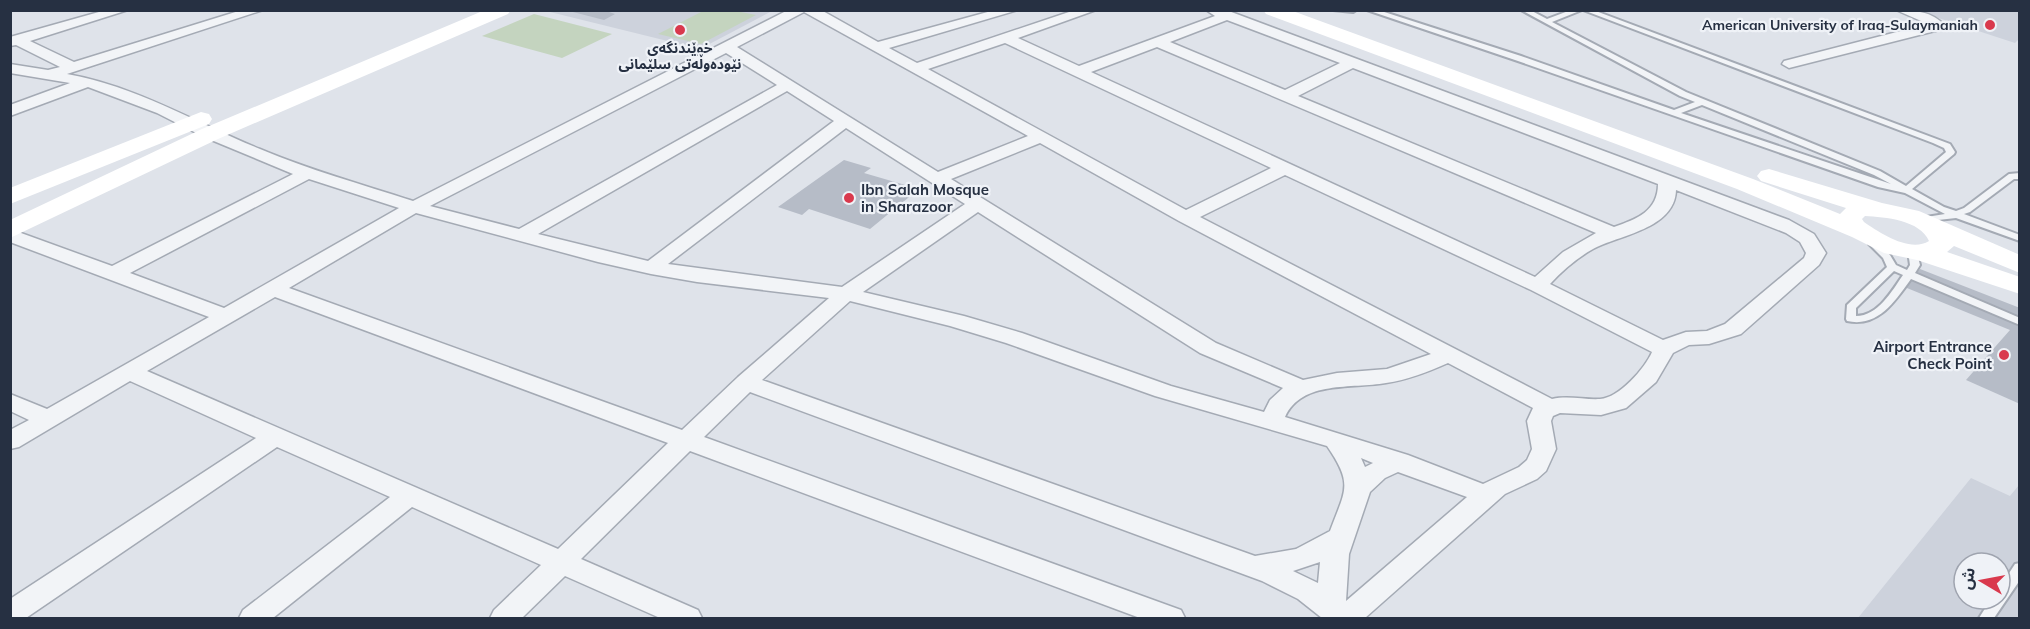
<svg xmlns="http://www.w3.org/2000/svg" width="2030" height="629" font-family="Mulish,'Noto Sans Arabic',sans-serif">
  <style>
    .built { fill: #cdd2dc; fill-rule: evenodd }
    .green { fill: #c4d4bf }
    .building { fill: #b6bcc7 }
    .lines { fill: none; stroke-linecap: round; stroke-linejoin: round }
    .lane-casing { stroke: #a4aab4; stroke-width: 4 }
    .street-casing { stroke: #a4aab4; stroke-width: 3 }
    .lane { fill: #f2f4f7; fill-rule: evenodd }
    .street { fill: #f2f4f7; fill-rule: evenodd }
    .secondary { fill: #fff; fill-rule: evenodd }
    .poi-dot { fill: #d9394d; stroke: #eff2f7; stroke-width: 2 }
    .labels { text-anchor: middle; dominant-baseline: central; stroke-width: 4.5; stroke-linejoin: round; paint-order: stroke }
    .far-poi-label { font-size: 14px; font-weight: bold; fill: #263042; stroke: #eff2f7; text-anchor: end }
    .poi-label { font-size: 15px; font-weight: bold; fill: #263042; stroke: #eff2f7; text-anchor: start }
  </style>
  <rect width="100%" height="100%" fill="#dfe3ea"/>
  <!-- built -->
  <g class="built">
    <path d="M546 11H772L700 49Z"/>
    <path d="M1917 11H2019V39L2015 43Z"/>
    <path d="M1971 478 2010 496 2019 485V618H1858ZM1964 563H2000V599H1964Z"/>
  </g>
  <!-- green -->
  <g class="green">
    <path d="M705 10 736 11 756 15 701 44 658 34Z"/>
    <path d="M534 14 612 34 562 58 482 36Z"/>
  </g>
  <!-- building -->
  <g class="building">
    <path d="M603 10 615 14 604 20 569 11Z"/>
    <path d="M844 160 871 168 864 173 919 189 870 229 809 209 802 215 778 207Z"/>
    <path d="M1920 269 2020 308V404L1966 380 2010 330 1902 286Z"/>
  </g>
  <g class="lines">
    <!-- lane casing -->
    <g class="lane-casing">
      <g id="lane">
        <path d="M1333 10H1356L1353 12Z"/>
        <path d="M1367 10H1378L1521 56 1674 110 1695 102 1680 96 1521 10H1530L1547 19 1571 10H1582L1552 22 1686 92 1880 171 1906 186 1946 152 1944 148 1933 143 1583 10H1593L1950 144 1955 152 1954 154 1912 189 1944 207 1956 211 1964 208 2009 174 2020 173V179H2014L1970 212 1964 214 2020 235V241L1956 218 1920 222 1918 220 1920 218 1945 214 1905 193 1878 187 1515 60ZM1702 105 1874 175 1891 184 1681 113Z"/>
        <path d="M1874 241 1877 242 1890 255 1896 265 1907 270 1910 265 1908 251 1913 248 1916 249 1920 265 1915 273 2020 318V325L1911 279C1895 301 1878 328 1847 321L1846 319 1847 305 1887 267 1883 258 1869 244ZM1894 271 1903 275C1892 291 1878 316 1856 316V308Z"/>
        <path d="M2020 563V580L1994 618H1979L1991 599H2000V587L2015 564Z"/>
      </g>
    </g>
    <!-- street casing -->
    <g class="street-casing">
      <g id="street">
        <path d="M106 10H128L30 41 74 62 242 10H263L67 74C136 86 196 123 260 149 309 170 361 184 413 201L788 10H821L878 42 995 10H1018L889 48 917 63 1075 10H1096L1018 38 1079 66 1215 16 1206 10H1226L1789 220 1814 234 1826 253 1819 265 1741 334 1709 344 1689 345 1673 353 1656 382 1626 408 1601 415 1560 413 1553 416 1551 421 1556 449 1546 471 1537 479 1505 494 1365 618H1322L1298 599 1262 581 750 392 704 437 1181 610 1185 618H1140L690 451 581 559 698 610 702 618H660L565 576 522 618H490L494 610 541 565 412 507 273 618H239L243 610 390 497 277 447 26 618H10V599L256 438 130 381 19 447 10 449V430L29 420 10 411V394L47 409 209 317 10 242V229L112 266 293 174 204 137 157 113 88 87 10 116V105L70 83 10 73V64L48 70 60 67 16 45 10 46V37ZM804 12 1028 136 938 172 737 47ZM1227 20 1340 63 1285 90 1170 42ZM1005 43 1271 168 1186 210 928 69ZM1157 47 1596 233 1563 252 1535 277 1091 72ZM726 53 777 85 519 229 430 206ZM1353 68 1658 184C1658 211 1637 219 1614 227L1298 96ZM787 91 834 121 648 261 538 234ZM846 128 965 204 842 287 668 264ZM1040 143 1179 221 1431 354 1387 369 1337 373 1303 380 1216 343 951 179ZM1285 175 1531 290 1652 352C1645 368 1619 398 1600 399 1585 400 1568 395 1552 399L1200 217ZM309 179 399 208 224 308 130 273ZM1676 190 1786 233 1800 242 1806 253 1804 258 1725 324 1707 331 1686 332 1663 340 1550 284C1563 270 1577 258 1593 249 1619 235 1675 229 1676 190ZM978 212 1200 353 1283 388 1270 400 1264 412 1171 386 1022 333 964 316 863 292ZM416 213 598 262 651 274 697 282 829 298 738 377 682 430 289 288ZM275 297 668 443 558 549 147 371ZM850 301 950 326 1006 343 1155 396 1327 446C1354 485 1345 490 1330 531L1296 549 1255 556 762 380ZM1448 363 1533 408 1527 421 1532 449 1527 460 1519 467 1483 484 1408 455 1285 417C1302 380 1352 389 1386 383 1407 380 1428 372 1448 363ZM1361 458 1373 463 1365 467ZM1398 472 1467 497 1346 601 1349 554 1370 492 1385 478ZM1320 562 1318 583 1293 571Z"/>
        <path d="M1896 10C1913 10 1933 11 1945 26L1943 29 1789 68 1782 64 1784 61 1928 24Z"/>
      </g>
    </g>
    <!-- lane -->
    <use href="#lane" class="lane"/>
    <!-- street -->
    <use href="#street" class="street"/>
    <!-- secondary -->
    <g class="secondary">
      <path d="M485 10H511L508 14 218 139 10 238V220L202 129Z"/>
      <path d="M1263 10H1290L1753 179 1840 214 1846 208 1761 181 1757 176 1761 171 1769 169 1882 203 1919 211 2020 255V273L1954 246 1947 252 2020 277V294L1917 260 1884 253 1852 237 1737 189 1266 14ZM1865 216C1885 217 1920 220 1929 241 1910 253 1880 233 1864 222L1862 219Z"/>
      <path d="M201 112 209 114 212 119 209 124 10 204V188Z"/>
    </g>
  </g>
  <!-- markers -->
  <g class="poi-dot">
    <circle cx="1990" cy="25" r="6"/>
    <circle cx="680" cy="30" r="6"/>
    <circle cx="849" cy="198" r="6"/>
    <circle cx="2004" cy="355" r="6"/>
  </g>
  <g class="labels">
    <!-- far-poi labels -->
    <g class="far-poi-label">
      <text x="1978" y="25">American University of Iraq-Sulaymaniah</text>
      <text x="680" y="48" text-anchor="middle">خوێندنگەی<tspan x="680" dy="16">نێوده‌وڵه‌تی سلێمانی</tspan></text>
    </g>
    <!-- poi labels -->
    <g class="poi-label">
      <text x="861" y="189">Ibn Salah Mosque<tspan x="861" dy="17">in Sharazoor</tspan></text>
      <text x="1992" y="346" text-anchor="end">Airport Entrance<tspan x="1992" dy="17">Check Point</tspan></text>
    </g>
  </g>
  <!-- border -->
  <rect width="2030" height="629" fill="none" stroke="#263042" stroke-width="24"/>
  <!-- north arrow -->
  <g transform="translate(1982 581) rotate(280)"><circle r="28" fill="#eff2f7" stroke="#9fa4af" stroke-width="1.5"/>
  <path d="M0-4.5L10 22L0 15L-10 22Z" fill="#d9394d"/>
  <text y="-9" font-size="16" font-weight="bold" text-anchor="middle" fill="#263042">ش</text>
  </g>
</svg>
